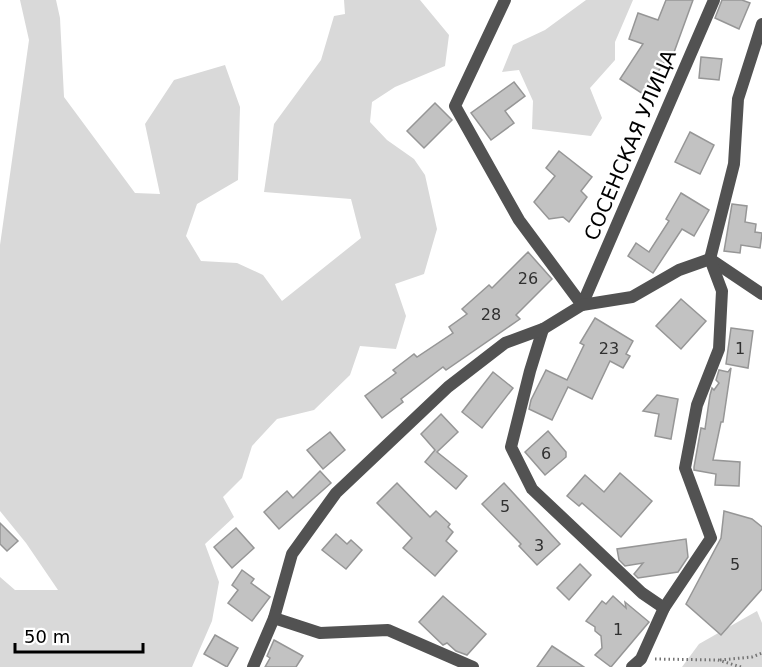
<svg xmlns="http://www.w3.org/2000/svg" width="762" height="667" font-family="'DejaVu Sans',sans-serif">
  <style>
    .green { fill: #d9d9d9 }
    .building { fill: #c2c2c2; stroke: #969696; stroke-width: 1.5 }
    .lines { fill: none; stroke-linecap: round; stroke-linejoin: round }
    .path { stroke: #747474; stroke-width: 3; stroke-dasharray: 1.5 3; stroke-linecap: butt }
    .minor { stroke: #525252; stroke-width: 12 }
    .labels { text-anchor: middle; dominant-baseline: central; stroke-width: 4.5; stroke-linejoin: round; paint-order: stroke }
    .number-label { font-size: 16px; fill: #303030 }
    .street-label { font-size: 20px; fill: #000; stroke: #fff }
  </style>
  <rect width="100%" height="100%" fill="#fff"/>
  <!-- green -->
  <g class="green">
    <path d="M20 0H56L60 18 64 97 135 193 160 194 145 124 174 80 225 65 240 107 238 180 197 204 186 236 201 261 237 263 263 275 282 301 361 238 351 199 264 192 274 124 321 60 334 16 345 14 344 0H420L449 35 445 66 395 87 372 102 370 122 387 140 414 159 425 175 437 229 424 274 395 284 406 316 396 349 360 346 350 375 314 410 277 419 252 446 242 478 223 497 234 517 205 544 219 582 212 621 192 667H0V577L15 590H58L26 543 0 511V245L29 40Z"/>
    <path d="M586 0H633L615 42V60L590 88 602 118 591 136 532 129 533 101 519 70 502 72 513 45 545 30Z"/>
    <path d="M757 611 762 623V667H682L699 644Z"/>
  </g>
  <!-- building -->
  <g class="building">
    <path d="M666 0H693L673 55 670 54 643 94 620 79 643 44 629 39 638 13 658 20Z"/>
    <path d="M722 0H742L750 3 739 29 715 18Z"/>
    <path d="M701 57 722 59 719 80 699 78Z"/>
    <path d="M514 82 525 96 505 111 514 123 491 140 471 113Z"/>
    <path d="M435 103 452 120 424 148 407 131Z"/>
    <path d="M690 132 714 145 700 174 675 162Z"/>
    <path d="M559 151 592 177 581 191 587 197 569 222 563 217 549 219 534 202 555 176 546 168Z"/>
    <path d="M681 193 709 210 694 236 682 229 653 273 628 256 636 243 649 252 669 221 666 219Z"/>
    <path d="M732 204 747 206 745 222 756 224 755 232 762 233 760 248 741 245 740 253 724 251Z"/>
    <path d="M528 252 552 279 516 315 520 319 446 370 443 367 401 399 403 402 382 418 365 396 396 373 393 370 414 354 417 357 453 333 449 327 467 314 462 309 489 285 492 288Z"/>
    <path d="M681 299 706 321 681 349 656 326Z"/>
    <path d="M595 318 633 341 626 354 630 356 623 368 610 361 592 399 568 387 552 420 529 409 531 400 546 370 567 380 584 345 580 343Z"/>
    <path d="M731 328 753 331 748 368 726 364Z"/>
    <path d="M731 368 723 422H721L713 460 740 462 739 486 715 485 716 474 694 470V467L701 428 705 429 710 395 712 388 714 390 719 383 716 380 719 370 728 372Z"/>
    <path d="M493 372 513 388 482 428 462 412Z"/>
    <path d="M657 395 678 399 671 439 655 436 659 414 643 411Z"/>
    <path d="M441 414 458 432 437 452 467 476 456 489 425 462 435 450 421 434Z"/>
    <path d="M548 431 566 452V457L545 475 525 452Z"/>
    <path d="M330 432 345 450 323 469 307 450Z"/>
    <path d="M320 471 331 483 279 529 264 512 287 491 293 498Z"/>
    <path d="M620 473 652 501 621 537 582 503 579 506 567 496 585 475 604 492Z"/>
    <path d="M397 483 430 517 436 511 450 524 448 527 453 532 446 541 457 551 435 576 403 548 412 538 377 503Z"/>
    <path d="M504 483 560 544 537 565 519 546 521 544 482 504Z"/>
    <path d="M724 511 752 519 762 527V589L721 635 686 604 721 538Z"/>
    <path d="M0 523 18 541 7 551 0 544Z"/>
    <path d="M236 528 254 548 232 568 214 547Z"/>
    <path d="M336 534 347 544 351 540 362 550 346 569 322 550Z"/>
    <path d="M686 539 688 557 678 572 638 578 634 574 643 563 625 566 619 560 617 549Z"/>
    <path d="M580 564 591 575 569 600 557 588Z"/>
    <path d="M242 570 254 579 251 583 270 597 252 621 228 603 238 590 232 585Z"/>
    <path d="M443 596 486 634 467 655 456 651 447 643 443 645 419 622Z"/>
    <path d="M613 596 626 608 625 602 649 622 611 667 595 655 602 648 601 636 595 631V627L586 621 602 601 606 604Z"/>
    <path d="M215 635 238 648 227 667 204 654Z"/>
    <path d="M274 640 303 656 296 667H265L270 658 267 656Z"/>
    <path d="M552 646 584 667H537Z"/>
  </g>
  <g class="lines">
    <!-- path -->
    <g class="path">
      <path d="M655 659 718 660 741 667"/>
      <path d="M720 660 752 657 762 653"/>
    </g>
    <!-- minor -->
    <g class="minor">
      <path d="M505 0 455 106 519 220 582 305 714 0"/>
      <path d="M710 259 734 164 738 99 762 24"/>
      <path d="M710 259 762 294"/>
      <path d="M543 329 530 371 511 447 532 489 642 593 664 608"/>
      <path d="M274 618 320 633 388 630 473 667"/>
      <path d="M253 667 274 618 292 554 336 493 448 387 505 343 543 329 582 305 632 297 679 270 710 259"/>
      <path d="M632 667 641 659 664 608 711 538 685 468 697 405 719 349 722 291 710 259"/>
    </g>
  </g>
  <g class="labels">
    <!-- number labels -->
    <g class="number-label">
      <text x="528" y="278">26</text>
      <text x="491" y="314">28</text>
      <text x="609" y="348">23</text>
      <text x="740" y="348">1</text>
      <text x="546" y="453">6</text>
      <text x="505" y="506">5</text>
      <text x="539" y="545">3</text>
      <text x="735" y="564">5</text>
      <text x="618" y="629">1</text>
    </g>
    <!-- street labels -->
    <g class="street-label">
      <text transform="translate(630 145) rotate(-67)">СОСЕНСКАЯ УЛИЦА</text>
    </g>
  </g>
  <!-- scale -->
  <path d="M15 643v9h128v-9" fill="none" stroke="#000000" stroke-width="3"/>
  <text x="24" y="643" font-size="18" fill="#000000" stroke="#ffffff" stroke-width="4.5" paint-order="stroke">50 m</text>
</svg>
